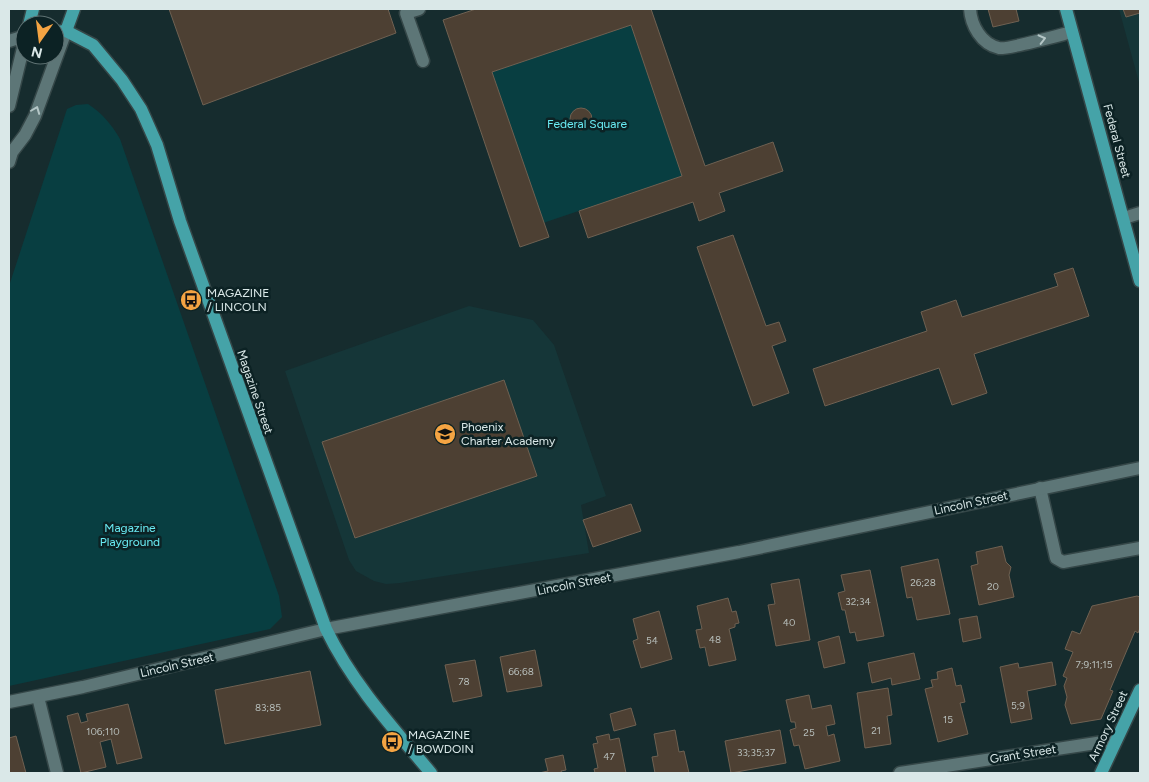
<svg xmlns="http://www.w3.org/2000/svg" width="1149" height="782" font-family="Figtree,sans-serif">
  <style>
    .built { fill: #153638 }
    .green { fill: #083e41 }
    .building { fill: #4d4033; stroke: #6f6152 }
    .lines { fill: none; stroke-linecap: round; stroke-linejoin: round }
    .lane-casing { stroke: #354748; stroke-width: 15 }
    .street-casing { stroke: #354748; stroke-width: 15 }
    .secondary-casing { stroke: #354748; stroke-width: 15 }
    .primary-casing { stroke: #354748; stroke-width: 15 }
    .lane { stroke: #5d7677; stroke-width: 12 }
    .street { stroke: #5d7677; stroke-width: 12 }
    .secondary { stroke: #5d7677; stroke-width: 12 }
    .primary { stroke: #45a3a8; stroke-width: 12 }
    .oneway { stroke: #b4c6c6 }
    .labels { text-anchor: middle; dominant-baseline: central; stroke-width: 5; stroke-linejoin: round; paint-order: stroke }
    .number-label { font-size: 10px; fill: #b7bebb }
    .park-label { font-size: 12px; fill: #69ebf3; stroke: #0c2224 }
    .street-label { font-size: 12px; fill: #dae8e8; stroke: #0c2224 }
    .poi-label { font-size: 12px; fill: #dae8e8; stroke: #0c2224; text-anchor: start }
  </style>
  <rect width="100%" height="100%" fill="#162c2e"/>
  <!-- built -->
  <g class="built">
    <path d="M1119 9H1140V86Z"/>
    <path d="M469 306 533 320 554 345 606 496 581 505 589 553 400 583 386 584 374 581 356 571 349 560 285 371Z"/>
  </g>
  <!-- green -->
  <g class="green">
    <path d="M631 25 682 176 543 223 492 72Z"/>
    <path d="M88 104C103 114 111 124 120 139L279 596 282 617 270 629 9 686V286L67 109 76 105Z"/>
  </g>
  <!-- building -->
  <g class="building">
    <path d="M169 9H388L396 33 203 105Z"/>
    <path d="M476 9H651L705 166 773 142 783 171 719 193 725 211 699 221 693 202 588 238 579 211 682 176 631 25 492 72 549 237 520 247 443 20Z"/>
    <path d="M988 9H1016L1019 21 993 27Z"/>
    <path d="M1123 9H1140V13L1126 17Z"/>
    <circle cx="581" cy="119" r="11"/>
    <path d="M733 235 766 326 779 322 786 341 772 346 789 393 753 406 697 247Z"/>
    <path d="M1073 268 1089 316 974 354 987 393 952 405 939 368 825 406 813 369 927 331 921 312 956 300 962 317 1058 286 1054 274Z"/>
    <path d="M504 380 537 476 355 538 322 442Z"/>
    <path d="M631 504 641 531 593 547 583 520Z"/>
    <path d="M1002 546 1006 562 1011 567 1009 575 1014 597 979 605 971 566 978 564 976 552Z"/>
    <path d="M938 559 950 614 917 620 912 597 907 598 901 567Z"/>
    <path d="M870 570 884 636 857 641 855 632 850 633 845 610H842L838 593 845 591 841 575Z"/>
    <path d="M799 579 810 640 776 646 768 605 775 604 771 584Z"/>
    <path d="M1137 596 1140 597V628L1138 633 1135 631 1110 690 1113 691 1101 719 1071 724 1065 705 1067 697 1064 686 1067 678 1063 676 1073 652 1065 649 1072 631 1080 634 1092 606Z"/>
    <path d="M728 598 732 612 736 611 739 623 735 624V627L729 629 736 660 709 666 705 647 700 648 696 630 702 629 697 606Z"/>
    <path d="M659 611 672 659 641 668 633 641 638 639 633 619Z"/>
    <path d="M977 616 981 638 963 642 959 619Z"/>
    <path d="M839 636 845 663 824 668 818 642Z"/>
    <path d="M535 650 542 686 507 692 500 657Z"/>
    <path d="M914 653 920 679 892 685 891 678 872 683 868 663Z"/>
    <path d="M475 660 482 696 453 702 445 665Z"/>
    <path d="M1052 662 1056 685 1027 691 1032 719 1011 723 1000 667 1018 663 1019 668Z"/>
    <path d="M952 668 956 686 961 685 965 702 960 703 968 734 938 742 925 689 933 687 931 680 938 679 937 672Z"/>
    <path d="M310 671 321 725 225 744 215 690Z"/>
    <path d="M888 688 892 715 887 716 891 744 865 748 857 693Z"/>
    <path d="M809 695 812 709 831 705 835 724 826 726 828 736 834 734 840 761 805 769 799 745 794 746 790 730 796 728 795 722H791L786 700Z"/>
    <path d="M128 704 142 758 117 764 111 739 100 742 106 767 81 773 67 716 78 713 81 723 88 721 86 714Z"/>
    <path d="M631 708 636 725 614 731 610 714Z"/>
    <path d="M675 730 679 752 684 751 689 773H655L652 757 658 756 654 734Z"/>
    <path d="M780 730 786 763 731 773 725 741Z"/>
    <path d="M609 734 610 740 619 738 626 773H595L594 769 598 768 593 744 598 743 596 737Z"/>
    <path d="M16 736 26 773H9V738Z"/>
    <path d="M563 755 566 770 561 771 562 773H539L548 771 545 759Z"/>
  </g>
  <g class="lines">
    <!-- lane casing -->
    <g class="lane-casing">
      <g id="lane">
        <path d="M419 9 406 13 423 61"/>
        <path d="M970 9C971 25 981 44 999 48 1006 50 1060 35 1072 32"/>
        <path d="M1124 218 1140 213"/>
        <path d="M1040 488 1056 558 1063 562 1140 548"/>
        <path d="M38 697 57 773"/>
      </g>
    </g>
    <!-- street casing -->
    <g class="street-casing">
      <g id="street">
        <path d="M9 702 83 687 326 629 739 552 1140 468"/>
        <path d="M900 773 1116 740"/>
      </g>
    </g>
    <!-- secondary casing -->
    <g class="secondary-casing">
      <g id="secondary">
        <path d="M9 41 25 36"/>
        <path d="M9 106 25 40"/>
        <path d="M9 162 12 152 25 135 35 116 66 31"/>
      </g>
    </g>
    <!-- primary casing -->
    <g class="primary-casing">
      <g id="primary">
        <path d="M1066 9 1140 281"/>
        <path d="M29 25 33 9"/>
        <path d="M66 31 74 9"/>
        <path d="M55 32 66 31 93 45 122 80 141 109 157 145 180 221 326 629C352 683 393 728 431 773"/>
        <path d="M1101 773 1140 690"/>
      </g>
    </g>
    <!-- lane -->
    <use href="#lane" class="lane"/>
    <!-- street -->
    <use href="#street" class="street"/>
    <!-- secondary -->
    <use href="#secondary" class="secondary"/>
    <!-- primary -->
    <use href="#primary" class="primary"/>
  </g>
  <!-- one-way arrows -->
  <defs><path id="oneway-chevron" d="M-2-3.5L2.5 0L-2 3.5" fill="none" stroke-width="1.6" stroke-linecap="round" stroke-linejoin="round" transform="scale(1.25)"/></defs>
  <g class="oneway">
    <use href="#oneway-chevron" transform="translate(1042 39) rotate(-14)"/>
    <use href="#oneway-chevron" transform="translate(36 110) rotate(-69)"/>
  </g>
  <!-- icons -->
  <defs>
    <g id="bus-disc" transform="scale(1.125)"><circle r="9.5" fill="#f4a443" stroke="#0c2224"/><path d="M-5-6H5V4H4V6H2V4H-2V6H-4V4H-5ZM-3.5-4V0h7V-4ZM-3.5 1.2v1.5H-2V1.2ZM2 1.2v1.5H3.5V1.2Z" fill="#111"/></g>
    <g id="school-disc" transform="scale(1.125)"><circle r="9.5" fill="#f4a443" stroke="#0c2224"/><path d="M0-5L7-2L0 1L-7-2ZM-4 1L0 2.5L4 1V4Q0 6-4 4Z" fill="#111"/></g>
  </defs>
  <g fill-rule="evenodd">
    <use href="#bus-disc" x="191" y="300"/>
    <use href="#school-disc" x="445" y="434"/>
    <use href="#bus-disc" x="392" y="742"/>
  </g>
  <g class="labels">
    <!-- number labels -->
    <g class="number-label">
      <text x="923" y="582">26;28</text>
      <text x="993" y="586">20</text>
      <text x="858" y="601">32;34</text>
      <text x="789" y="622">40</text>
      <text x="715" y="639">48</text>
      <text x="652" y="640">54</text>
      <text x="1094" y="664">7;9;11;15</text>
      <text x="521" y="671">66;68</text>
      <text x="464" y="681">78</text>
      <text x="1018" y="705">5;9</text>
      <text x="268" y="707">83;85</text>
      <text x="948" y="719">15</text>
      <text x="876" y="730">21</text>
      <text x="103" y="731">106;110</text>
      <text x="809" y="732">25</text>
      <text x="756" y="752">33;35;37</text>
      <text x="609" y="756">47</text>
    </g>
    <!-- park labels -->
    <g class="park-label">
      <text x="587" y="124">Federal Square</text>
      <text x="130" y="528">Magazine<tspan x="130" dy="14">Playground</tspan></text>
    </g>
    <!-- street labels -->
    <g class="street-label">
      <text transform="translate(1117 141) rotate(75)">Federal Street</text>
      <text transform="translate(255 392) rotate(71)">Magazine Street</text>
      <text transform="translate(971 503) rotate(-12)">Lincoln Street</text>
      <text transform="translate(574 584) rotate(-11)">Lincoln Street</text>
      <text transform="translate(177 665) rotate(-13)">Lincoln Street</text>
      <text transform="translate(1108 726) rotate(-65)">Armory Street</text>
      <text transform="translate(1023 754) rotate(-9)">Grant Street</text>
    </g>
    <!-- poi labels -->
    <g class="poi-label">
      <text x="207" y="293">MAGAZINE<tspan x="207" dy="14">/ LINCOLN</tspan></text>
      <text x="461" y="427">Phoenix<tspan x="461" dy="14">Charter Academy</tspan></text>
      <text x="408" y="735">MAGAZINE<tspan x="408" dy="14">/ BOWDOIN</tspan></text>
    </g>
  </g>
  <!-- border -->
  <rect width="1149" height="782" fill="none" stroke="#dae8e8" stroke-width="20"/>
  <!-- north arrow -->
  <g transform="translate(40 40) rotate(194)"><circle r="24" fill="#0c2224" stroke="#5e7172"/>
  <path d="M0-4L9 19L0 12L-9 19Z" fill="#f4a443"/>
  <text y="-8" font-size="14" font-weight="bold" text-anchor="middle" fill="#dae8e8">N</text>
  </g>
</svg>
